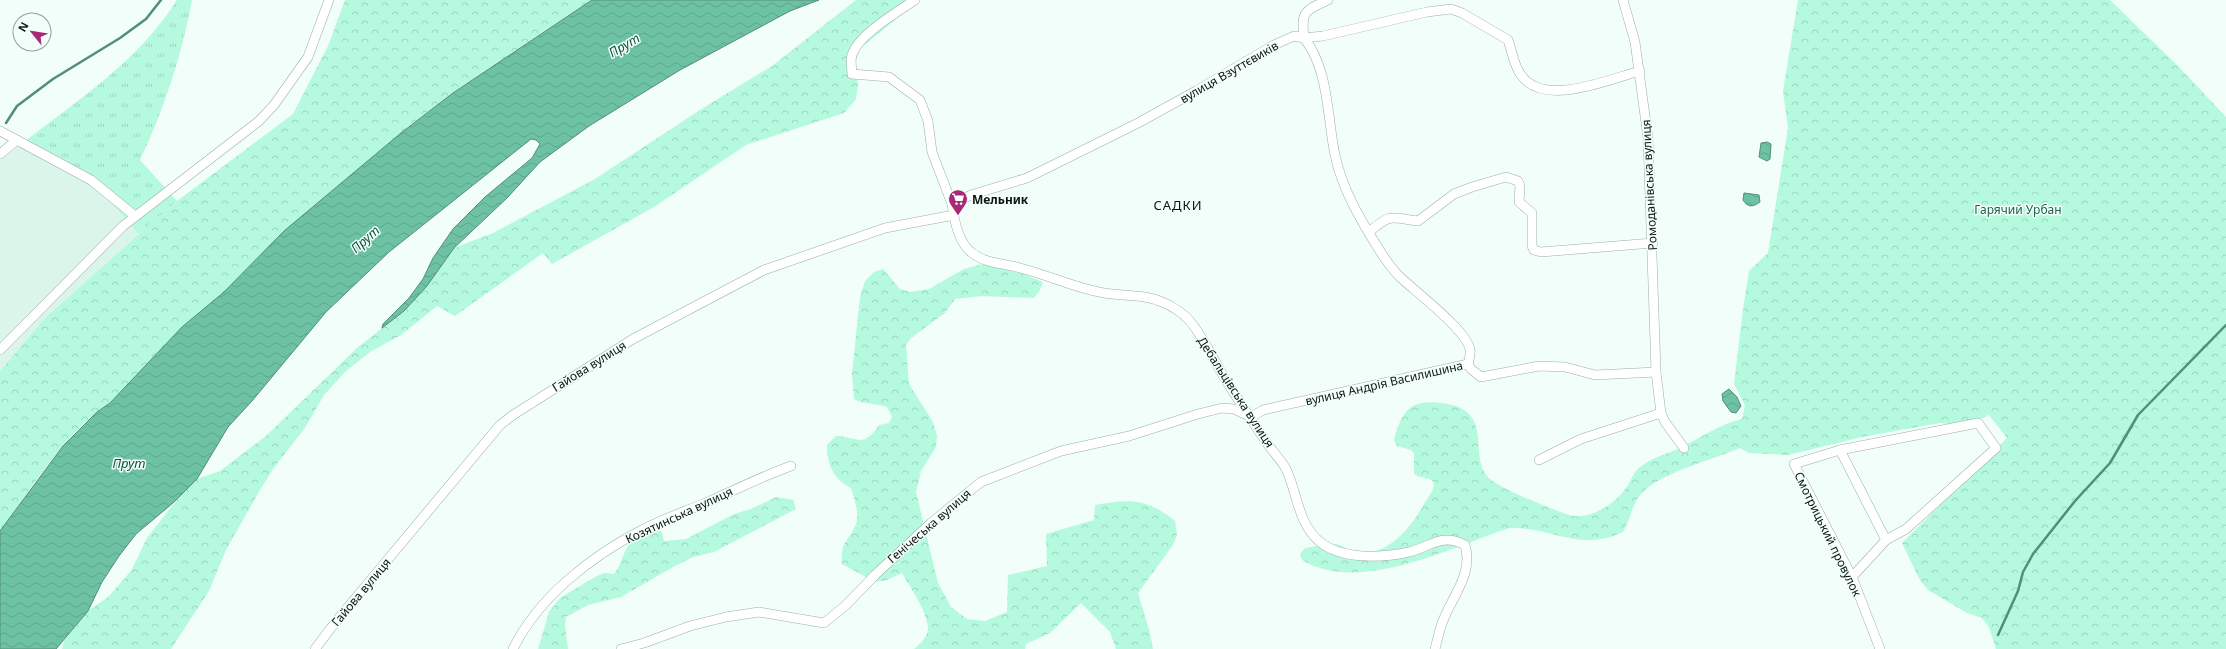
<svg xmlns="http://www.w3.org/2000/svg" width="2226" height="649" font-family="'Noto Sans',sans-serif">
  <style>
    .built { fill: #dcf5eb }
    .grass { fill: url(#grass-tufts) }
    .forest { fill: url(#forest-crowns) }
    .water { fill: url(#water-waves); stroke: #528e78 }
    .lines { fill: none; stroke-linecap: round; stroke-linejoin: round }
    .stream { stroke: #528e78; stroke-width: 2.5 }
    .minor-casing { stroke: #9eaea7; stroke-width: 10 }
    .minor { stroke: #fff; stroke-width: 9 }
    .labels { text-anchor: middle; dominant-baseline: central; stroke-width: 3; stroke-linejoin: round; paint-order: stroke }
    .street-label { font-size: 12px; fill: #0f1513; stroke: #f1fef9 }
    .poi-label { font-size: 12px; font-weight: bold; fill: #0f1513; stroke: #f1fef9; text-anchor: start }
    .park-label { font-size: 12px; fill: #21624d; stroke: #f1fef9 }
    .water-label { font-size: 13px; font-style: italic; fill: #0e5440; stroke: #f1fef9 }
    .neighbourhood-label { font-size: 13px; letter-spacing: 1px; fill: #0f1513; stroke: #f1fef9 }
  </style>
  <defs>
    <pattern id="grass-tufts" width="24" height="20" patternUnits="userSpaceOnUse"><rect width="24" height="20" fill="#b5f9de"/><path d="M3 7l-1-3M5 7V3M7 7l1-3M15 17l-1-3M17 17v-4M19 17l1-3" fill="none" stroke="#9ad5be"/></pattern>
    <pattern id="forest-crowns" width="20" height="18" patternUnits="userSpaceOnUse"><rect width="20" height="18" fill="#b5f9de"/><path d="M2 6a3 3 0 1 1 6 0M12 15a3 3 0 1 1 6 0" fill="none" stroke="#9ad5be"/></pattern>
    <pattern id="water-waves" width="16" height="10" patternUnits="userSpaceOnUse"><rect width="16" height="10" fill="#6ec2a4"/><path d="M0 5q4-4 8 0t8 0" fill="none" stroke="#5ea68c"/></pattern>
  </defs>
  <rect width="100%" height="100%" fill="#f1fef9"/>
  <!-- built -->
  <path class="built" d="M25 141 108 199 139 234 45 318 0 371V160Z"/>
  <!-- grass -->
  <path class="grass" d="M177 0H192C182 55 164 109 140 160L177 201 139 234 108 199 25 141C80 99 140 59 177 0Z"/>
  <!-- forest -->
  <g class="forest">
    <path d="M345 0H592L453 93 401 133 284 231 224 292 182 327 110 403C63 434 33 487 0 531V371L45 318 139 234 177 201 293 114 328 46Z"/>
    <path d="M856 0H919L861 48 855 62 858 85 856 99 844 113 746 145 654 207 552 264 543 253 455 316 437 306 401 335 370 352 345 372 324 395 305 428 273 469 260 490 226 550 209 591 171 649H62L64 641 88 611 108 597 131 571 147 538 183 492 197 479 220 471 266 436 358 347 404 311 427 286 454 248 493 233 595 179 703 108 772 66Z"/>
    <path d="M1798 0H2110L2178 66 2226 117V649H1996L1989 627 1982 618 1967 613 1928 590 1920 580 1902 543 2007 438 1989 415 1964 426 1940 423 1862 437 1788 455 1749 453 1740 448C1712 460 1662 472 1642 493 1632 503 1630 521 1623 532 1578 553 1551 526 1509 528 1452 547 1359 595 1302 560L1300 554 1305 548C1314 547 1325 543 1335 544 1342 545 1348 550 1355 552 1387 558 1410 529 1424 504 1427 498 1441 483 1429 479 1424 478 1419 477 1414 474V453L1411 450 1397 446 1394 440C1397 429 1401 415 1410 408 1421 398 1456 402 1467 412 1486 429 1472 458 1487 476 1498 489 1552 509 1569 515 1589 521 1615 504 1626 488 1634 477 1632 471 1646 463 1657 456 1670 453 1682 447 1702 437 1720 424 1742 419L1745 405 1734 384 1743 309 1749 271 1768 253 1788 128 1783 91Z"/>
    <path d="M982 264 1023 274 1043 282 1040 290 1034 298 982 296 955 299 945 313 911 338 906 345 909 384 933 422 937 436 936 447 921 471 916 492 938 583 951 607 967 619 985 621 1007 612 1008 575 1047 566 1046 534 1094 520 1095 505C1129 499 1147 498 1175 521L1177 535 1173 545 1138 593 1150 633 1153 649H1116L1110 632 1081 603 1050 633 1026 644 1025 649H914C919 645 928 637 928 629 927 610 911 589 902 573L887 580 875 582 842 564C840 541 848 543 856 524 860 514 854 498 851 488 833 479 827 464 827 445L836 436C859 437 863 449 879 425L889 423 892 417 887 407C875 403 865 405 854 399L852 374 860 297 865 281 874 272 883 269 900 289 910 292 929 289 964 269Z"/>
    <path d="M776 497 793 500 796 509 714 552 693 557 673 567 621 597 588 605 566 617 565 625 568 649H538L549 612 560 598 595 577 604 573 614 574C622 564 622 555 628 546 634 537 645 532 654 527L662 532 664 541 686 539 734 514 751 509Z"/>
  </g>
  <!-- water -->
  <g class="water">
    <path d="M592 0H819L790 11 680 70 589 126 540 162 507 198 454 248 427 286 404 311 382 328 383 324 409 298 423 279 433 258 453 229 485 197 532 158 540 144 536 140 531 139 389 252 326 312 252 401 228 427 197 479 173 503 136 534 119 556 102 582 88 611 56 649H0V531L63 446 97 412 110 403 182 327 224 292 284 231 401 133 453 93Z"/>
    <path d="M1767 142 1771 144 1770 159 1767 161 1759 157 1761 143Z"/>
    <path d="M1744 193 1759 195 1760 202C1753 207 1748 208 1743 200Z"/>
    <path d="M1729 389 1737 397 1741 406 1736 413 1731 412 1723 401 1722 394Z"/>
  </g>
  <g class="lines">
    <!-- stream -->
    <g class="stream">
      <path d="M6 123 17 106 53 79 120 38 146 19 161 0"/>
      <path d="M1998 635 2018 591 2023 572 2033 554 2075 501 2110 463 2138 415 2226 325"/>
    </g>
    <!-- minor casing -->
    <g class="minor-casing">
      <g id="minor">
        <path d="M915 0C897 12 858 35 852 55 850 61 852 68 852 74L889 77 920 100 928 121 932 152 952 204"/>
        <path d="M1623 0 1635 42 1648 138 1656 372 1661 413 1665 422 1684 448"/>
        <path d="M1304 38C1329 69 1327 117 1335 155 1342 189 1361 221 1380 251 1385 259 1393 270 1400 277 1416 292 1465 329 1470 349 1471 354 1469 359 1468 364"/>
        <path d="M1304 38C1301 11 1304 11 1328 0"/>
        <path d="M0 131 91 180 135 216"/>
        <path d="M0 154 17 140"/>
        <path d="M1369 232C1392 212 1391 218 1418 221L1454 194 1472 187 1506 177 1518 181 1520 186 1519 202 1532 213V246L1534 250 1541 252 1653 243"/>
        <path d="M0 350 123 226 259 121 274 105 308 57 329 0"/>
        <path d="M1840 450 1886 540"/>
        <path d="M1539 460 1581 439 1661 413"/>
        <path d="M1852 577 1886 540 1906 529 1996 448 1978 423 1840 450 1794 464 1852 577 1880 649"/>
        <path d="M315 649 334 624 500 425 513 415 633 339 764 270 885 228 954 215"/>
        <path d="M513 649C538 598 590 557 640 531 662 519 687 511 710 501 737 489 763 476 791 466"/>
        <path d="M621 649 644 643 690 626 726 617 759 612 824 623 846 605 876 574 931 523 981 482 1061 451 1129 436 1198 414 1222 408 1234 409 1251 417 1263 410 1468 364 1471 369 1481 377 1539 366 1565 367 1595 375 1656 372"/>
        <path d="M1435 649C1438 638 1440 626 1445 616 1455 593 1473 572 1465 545 1441 533 1432 546 1409 552 1382 558 1341 560 1319 541 1298 524 1297 491 1286 469 1281 460 1273 452 1267 443 1253 423 1240 402 1227 382 1215 363 1206 342 1193 325 1186 315 1173 306 1162 302 1144 294 1123 296 1104 293 1075 288 1048 275 1020 268 1004 263 985 264 971 252 958 242 954 220 952 204L971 195 1027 178 1138 123 1196 91 1274 45 1294 36 1304 38 1323 36 1427 12 1451 9 1462 13 1508 40C1512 51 1514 66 1521 75 1544 108 1609 79 1640 71"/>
      </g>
    </g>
    <!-- minor -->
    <use href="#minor" class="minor"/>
  </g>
  <!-- icons -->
  <defs>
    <g id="supermarket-pin" transform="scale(1)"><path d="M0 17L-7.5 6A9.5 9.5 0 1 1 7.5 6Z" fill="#aa2977" stroke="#f1fef9"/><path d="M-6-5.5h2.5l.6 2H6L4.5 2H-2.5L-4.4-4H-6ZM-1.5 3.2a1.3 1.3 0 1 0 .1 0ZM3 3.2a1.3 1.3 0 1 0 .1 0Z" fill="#fff"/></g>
  </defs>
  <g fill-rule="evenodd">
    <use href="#supermarket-pin" x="958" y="199"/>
  </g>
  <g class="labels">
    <!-- street labels -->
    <g class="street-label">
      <text transform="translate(1229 72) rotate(-30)">вулиця Взуттєвиків</text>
      <text transform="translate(1649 185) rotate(-93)">Ромоданівська вулиця</text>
      <text transform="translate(589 366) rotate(-32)">Гайова вулиця</text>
      <text transform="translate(1384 383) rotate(-13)">вулиця Андрія Василишина</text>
      <text transform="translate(1236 392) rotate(57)">Дебальцівська вулиця</text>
      <text transform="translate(679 515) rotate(-25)">Козятинська вулиця</text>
      <text transform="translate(929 526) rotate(-41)">Генічеська вулиця</text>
      <text transform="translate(1828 534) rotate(64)">Смотрицький провулок</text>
      <text transform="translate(361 592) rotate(-50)">Гайова вулиця</text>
    </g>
    <!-- poi labels -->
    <g class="poi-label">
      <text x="972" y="199">Мельник</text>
    </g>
    <!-- park labels -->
    <g class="park-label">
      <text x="2018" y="209">Гарячий Урбан</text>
    </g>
    <!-- water labels -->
    <g class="water-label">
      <text transform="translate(624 45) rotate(-31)">Прут</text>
      <text transform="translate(365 239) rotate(-42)">Прут</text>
      <text x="129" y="463">Прут</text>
    </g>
    <!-- neighbourhood labels -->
    <g class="neighbourhood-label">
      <text x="1178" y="205">САДКИ</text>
    </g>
  </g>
  <!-- north arrow -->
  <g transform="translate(32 32) rotate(300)"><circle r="19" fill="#f1fef9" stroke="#97a19d"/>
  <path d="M0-3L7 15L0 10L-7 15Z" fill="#aa2977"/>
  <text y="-6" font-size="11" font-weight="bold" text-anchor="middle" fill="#0f1513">N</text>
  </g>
</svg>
